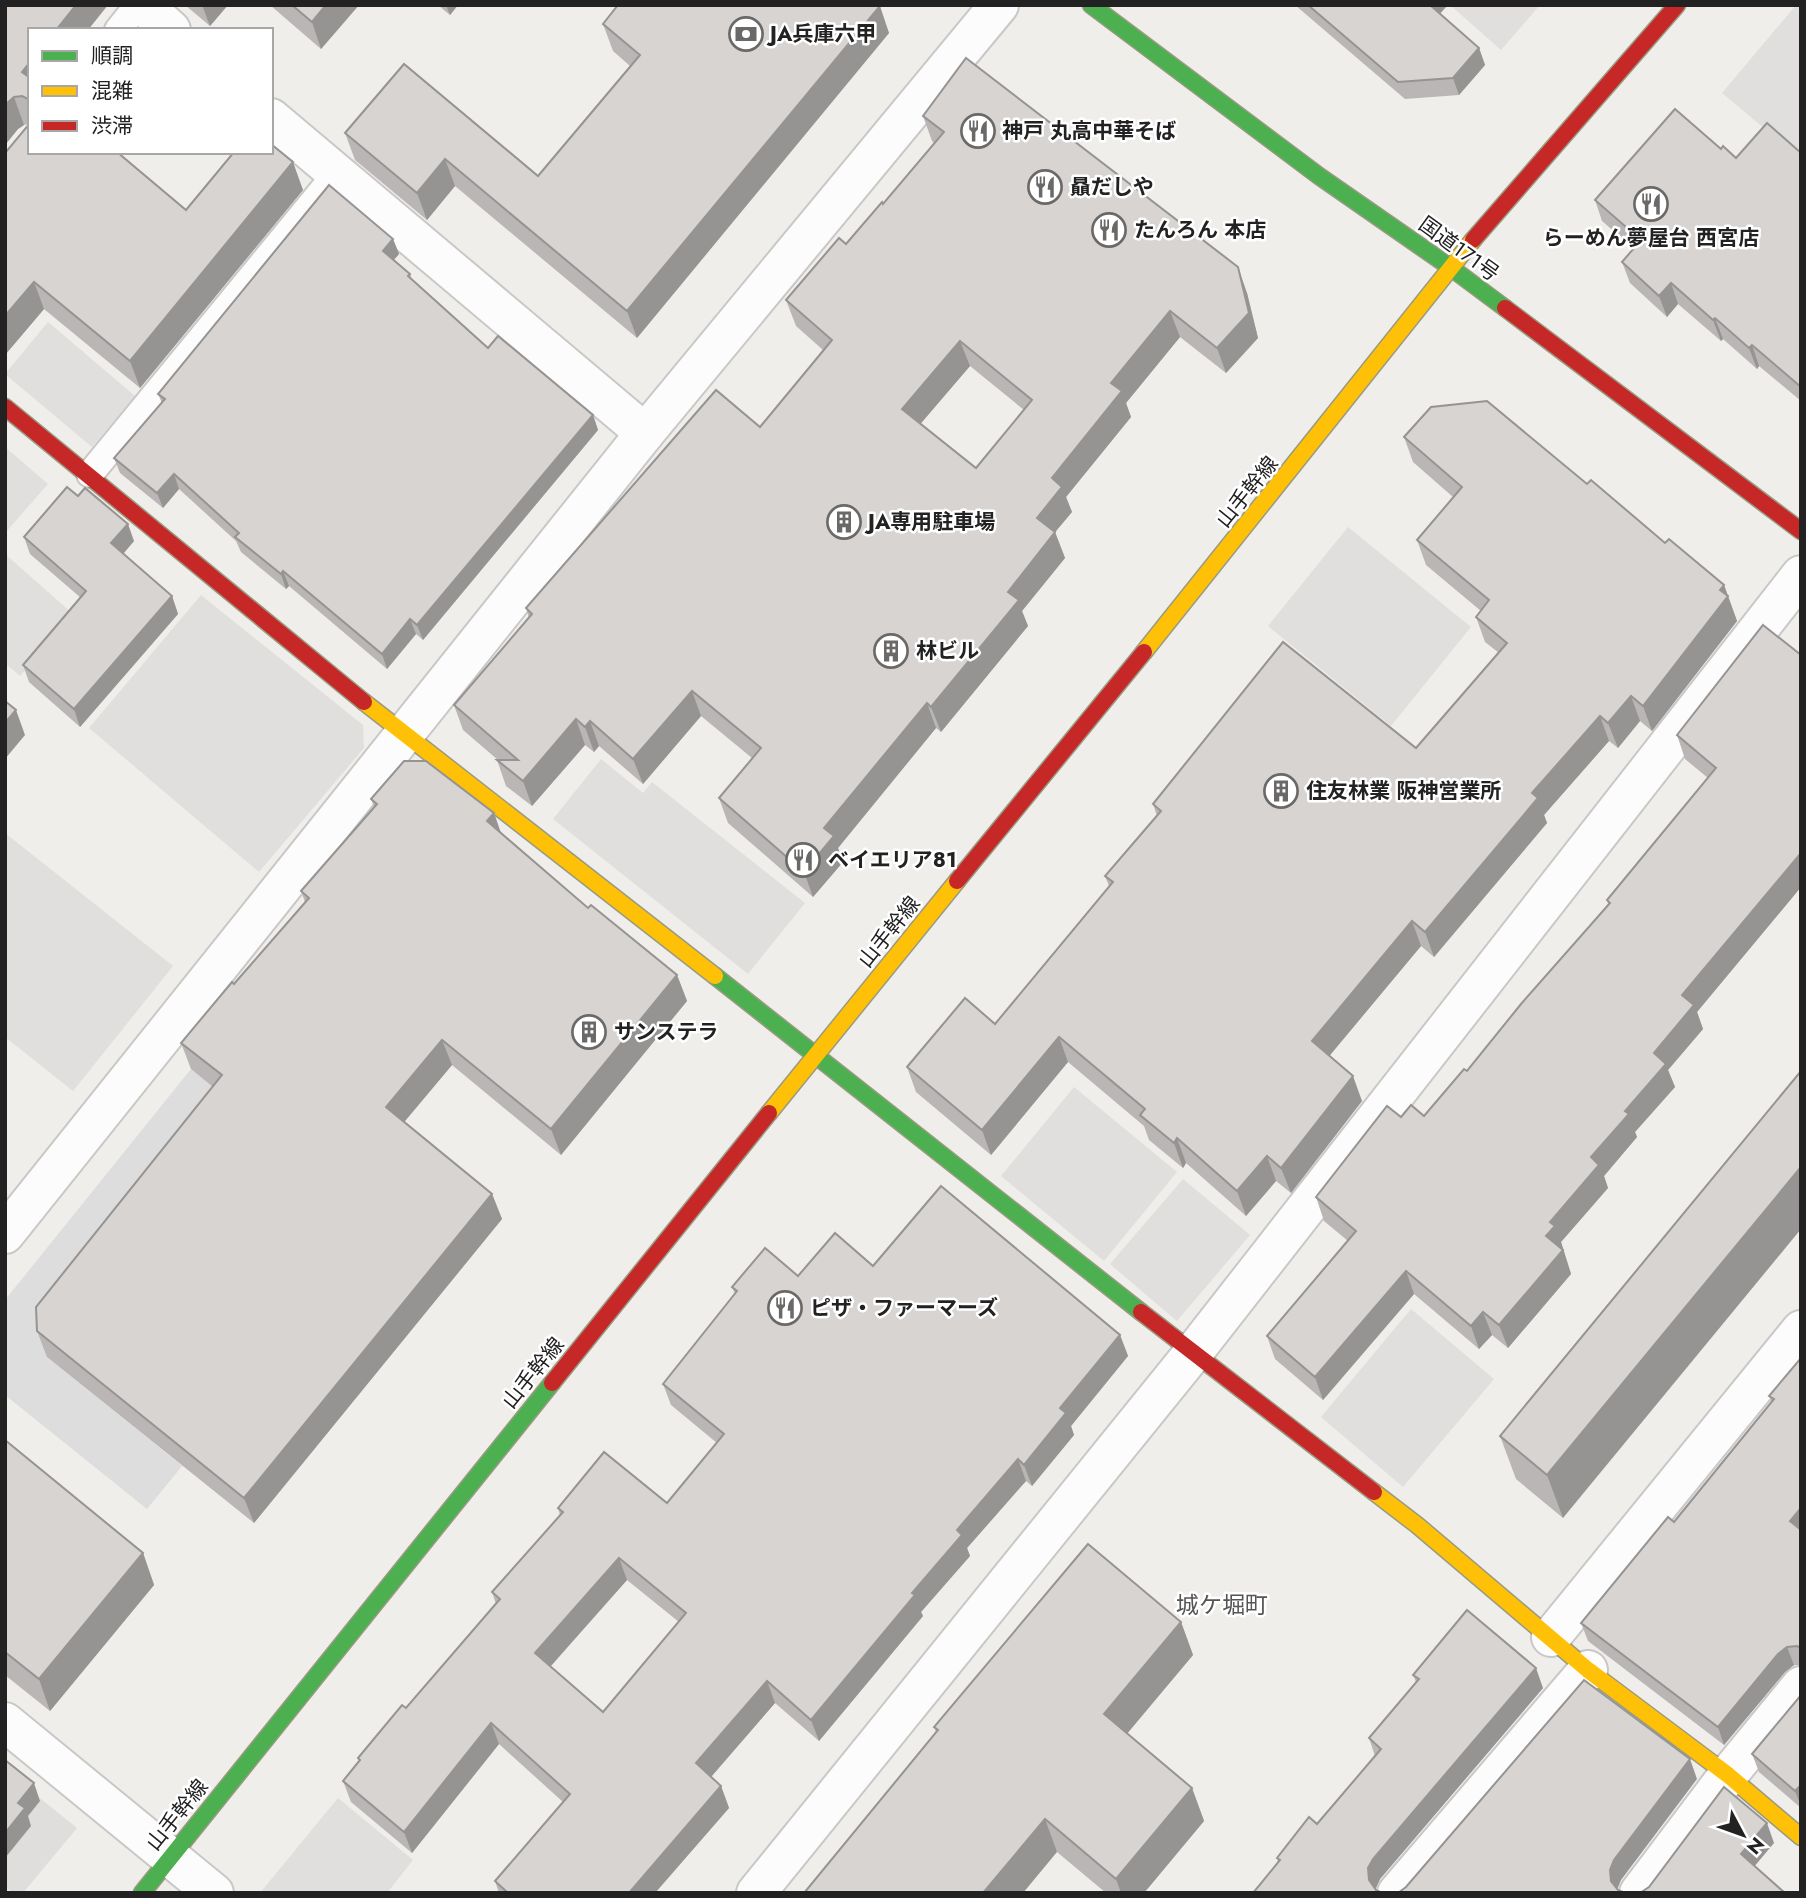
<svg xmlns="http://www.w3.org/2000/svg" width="1806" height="1898" font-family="Jost,'Noto Sans JP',sans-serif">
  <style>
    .residential { fill: #dfdedc }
    .parking { fill: #e0dfde }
    .pier { fill: #dedddd }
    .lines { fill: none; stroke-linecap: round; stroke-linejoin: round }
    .lane-casing { stroke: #c9c8c7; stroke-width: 30 }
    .street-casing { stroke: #c9c8c7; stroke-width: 42 }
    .fast-casing { stroke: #999a82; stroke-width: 19 }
    .slow-casing { stroke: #999a82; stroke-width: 19 }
    .jam-casing { stroke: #999a82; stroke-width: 19 }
    .lane { stroke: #fdfcfc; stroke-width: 26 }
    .street { stroke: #fdfcfc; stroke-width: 38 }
    .fast { stroke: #4caf50; stroke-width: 16 }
    .slow { stroke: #ffc107; stroke-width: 16 }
    .jam { stroke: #c62828; stroke-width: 16 }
    .wall { fill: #b9b6b5; fill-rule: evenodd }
    .shaded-wall { fill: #969493 }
    .building { fill: #d7d4d2; stroke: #969493; stroke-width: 2; fill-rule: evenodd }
    .labels { text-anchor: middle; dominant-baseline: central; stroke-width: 5; stroke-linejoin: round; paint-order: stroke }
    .poi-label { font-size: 21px; font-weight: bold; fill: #222; stroke: #fff; text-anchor: start }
    .street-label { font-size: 21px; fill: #222; stroke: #fff }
    .neighbourhood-label { font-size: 23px; fill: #555; stroke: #fff }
  </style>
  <rect width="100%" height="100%" fill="#f0eeeb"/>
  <!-- residential -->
  <path class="residential" d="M5 1770 77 1828 23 1893H13L5 1887Z"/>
  <!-- parking -->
  <g class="parking">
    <path d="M1450 5H1540L1501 50Z"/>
    <path d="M1796 5H1801V159L1722 93Z"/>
    <path d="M48 322 135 396 92 447 5 374Z"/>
    <path d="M5 447 48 484 5 533Z"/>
    <path d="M1348 527 1471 627 1391 726 1268 626Z"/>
    <path d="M5 554 73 614 20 676 5 663Z"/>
    <path d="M201 595 363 725 364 748 259 872 89 728Z"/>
    <path d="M601 759 643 793 652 782 805 903 748 974 553 819Z"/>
    <path d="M5 833 173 966 73 1091 5 1037Z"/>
    <path d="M1074 1087 1177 1172 1104 1261 1001 1176Z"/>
    <path d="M1183 1179 1250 1235 1177 1321 1110 1264Z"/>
    <path d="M1411 1309 1494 1379 1403 1487 1321 1417Z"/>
    <path d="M338 1798 413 1860 387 1893H260Z"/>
  </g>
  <!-- pier -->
  <path class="pier" d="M191 1069 232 1101 46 1332 47 1357 182 1466 147 1509 5 1395V1300Z"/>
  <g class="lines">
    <!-- lane casing -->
    <g class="lane-casing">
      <g id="lane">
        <path d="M118 30 138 5"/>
        <path d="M90 474 336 174"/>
      </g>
    </g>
    <!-- street casing -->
    <g class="street-casing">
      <g id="street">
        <path d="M143 5 171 30"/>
        <path d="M271 118 645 433"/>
        <path d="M5 1234 645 433 999 5"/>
        <path d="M1551 1637 1801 1330"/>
        <path d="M5 1722 214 1893"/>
        <path d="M756 1893 1193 1353 1801 575"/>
        <path d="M1397 1893 1588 1670"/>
        <path d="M1639 1893 1728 1775 1801 1686"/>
      </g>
    </g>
    <!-- fast casing -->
    <g class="fast-casing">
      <g id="fast">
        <path d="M1091 5 1319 176 1450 267 1505 308"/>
        <path d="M715 976 1141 1312"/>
        <path d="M142 1893 552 1383"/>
      </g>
    </g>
    <!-- slow casing -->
    <g class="slow-casing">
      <g id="slow">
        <path d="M1144 652 1473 240"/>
        <path d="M364 702 715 976"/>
        <path d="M769 1113 957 881"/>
        <path d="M1374 1492 1417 1525 1588 1670 1728 1775 1801 1837"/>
      </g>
    </g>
    <!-- jam casing -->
    <g class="jam-casing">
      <g id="jam">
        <path d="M1473 240 1677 5"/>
        <path d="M1505 308 1801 531"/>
        <path d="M5 407 364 702"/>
        <path d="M957 881 1144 652"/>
        <path d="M1141 1312 1374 1492"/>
        <path d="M552 1383 769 1113"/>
      </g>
    </g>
    <!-- lane -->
    <use href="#lane" class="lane"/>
    <!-- street -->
    <use href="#street" class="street"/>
    <!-- fast -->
    <use href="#fast" class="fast"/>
    <!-- slow -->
    <use href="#slow" class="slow"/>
    <!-- jam -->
    <use href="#jam" class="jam"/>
  </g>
  <!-- wall -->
  <g class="wall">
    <path d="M5 5 30 30V152L186 210 303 190 140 388 44 309 5 355V153L29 124 24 125 18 129 5 145Z"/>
    <path d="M185 5H228L210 26Z"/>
    <path d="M270 5H359L321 49Z"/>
    <path d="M438 5H458L450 15Z"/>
    <path d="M617 5H878L889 33 637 338 455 186 427 220 355 160 345 133 538 176 630 66 613 51 603 24Z"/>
    <path d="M1295 5H1447L1440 14 1479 48 1485 65 1459 95 1405 99Z"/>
    <path d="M923 116 1247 293 1258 338 1226 373 1180 337 1126 403 1131 417 1066 497 1072 512 1055 532 1065 558 1022 611 1028 626 941 732 936 728 838 848 843 862 813 897 728 823 719 798 752 758 701 716 643 784 599 746 594 752 585 745 532 806 506 786 497 760H498L463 730 454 705 529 618 526 608 760 427 823 350 796 326 786 300 846 244 883 204 934 143 932 141ZM970 366 1024 410 976 468 920 424Z"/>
    <path d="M1721 149 1736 158 1801 153V401L1759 366 1757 369 1723 339 1721 341 1678 304 1667 317 1630 283 1622 262 1634 249 1602 221 1595 200Z"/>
    <path d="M393 239 399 254 394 260 410 274 412 280 488 348 593 415 598 430 423 640 416 634 387 669 289 586 286 589 241 552 236 541 179 489 163 508 120 473 114 458 162 403 158 394Z"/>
    <path d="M1404 437 1587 484 1665 543 1724 585 1737 621 1652 731 1640 721 1618 748 1609 741 1544 815 1547 823 1434 957 1421 946 1329 1056 1362 1101 1291 1193 1276 1181 1246 1216 1186 1163 1183 1168 1149 1140 1144 1126 1068 1062 991 1155 916 1092 907 1067 995 1024 1109 886 1105 876 1157 816 1153 804 1416 748 1499 653 1485 642 1476 617 1481 611 1426 565 1417 540 1453 497 1413 462Z"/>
    <path d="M24 537 134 541 123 554 172 596 178 614 80 727 29 682 23 665 81 598 30 554Z"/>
    <path d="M1801 655V887L1697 1012 1703 1029 1668 1070 1675 1087 1635 1132 1637 1137 1604 1176 1608 1188 1561 1242 1571 1274 1508 1348 1492 1335 1479 1349 1414 1294 1323 1400 1275 1359 1267 1336 1348 1241 1324 1221 1316 1197 1401 1117 1424 1116 1467 1071 1608 904 1607 900 1708 778 1685 759 1677 735Z"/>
    <path d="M371 799 494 813 501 834 588 908 677 975 687 1001 561 1155 452 1065 404 1122 492 1194 502 1219 254 1523 47 1357 37 1331 213 1087 191 1069 181 1043 305 902 301 891 374 807Z"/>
    <path d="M1801 1071 1563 1518 1516 1479 1500 1436Z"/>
    <path d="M873 1266 1120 1335 1128 1356 1071 1426 1074 1435 1032 1486 1026 1481 967 1548 970 1556 921 1612 923 1616 819 1741 775 1703 711 1777 721 1786 729 1808 655 1893H499L495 1881 563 1802 499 1744 412 1853 351 1802 343 1781 359 1761 358 1758 406 1708 496 1604 492 1592 560 1515 558 1508 667 1503 717 1443 671 1405 663 1384 735 1294 732 1287 798 1276ZM627 1580 679 1622 603 1712 550 1666Z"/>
    <path d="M1801 1358V1665H1794L1785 1672 1724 1745 1588 1641 1581 1623 1674 1522 1772 1402 1769 1396Z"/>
    <path d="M5 1440 143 1553 154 1585 50 1711 5 1675Z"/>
    <path d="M1181 1622 1193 1655 1127 1733 1192 1788 1204 1821 1144 1893H1106L1057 1852 936 1732 934 1727Z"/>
    <path d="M1413 1675 1543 1688 1380 1879 1376 1888 1278 1862 1277 1858 1317 1824 1375 1756 1369 1738 1416 1682Z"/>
    <path d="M1801 1695V1808L1759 1772 1752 1754Z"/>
  </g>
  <!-- shaded-wall -->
  <g class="shaded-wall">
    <path d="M76 5H108L88 30H56Z"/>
    <path d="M202 5H228L210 26Z"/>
    <path d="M326 5H359L321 49 312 22Z"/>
    <path d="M446 5H458L450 15Z"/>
    <path d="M1429 5 1447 6 1434 20Z"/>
    <path d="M880 6 889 33 637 338 627 311Z"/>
    <path d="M1479 48 1485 65 1459 95 1453 78Z"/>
    <path d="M30 62V94L22 72Z"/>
    <path d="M14 97 24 125 18 129 5 145V105Z"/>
    <path d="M445 159 455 186 427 220 417 193Z"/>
    <path d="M293 162 303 190 140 388 130 361Z"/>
    <path d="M393 239 399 254 388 266 383 251Z"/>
    <path d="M1238 267 1247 293 1258 338 1226 373 1217 348Z"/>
    <path d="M34 282 44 309 5 355V316Z"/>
    <path d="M1671 283 1678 304 1667 317 1659 296Z"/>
    <path d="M1170 311 1180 337 1126 403 1131 417 1066 497 1072 512 1046 543 1037 518 1052 478 1111 383Z"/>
    <path d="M1715 318 1723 339 1721 341 1713 320Z"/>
    <path d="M960 341 970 366 911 435 902 409Z"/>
    <path d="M1752 345 1759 366 1757 369 1749 348Z"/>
    <path d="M593 415 598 430 423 640 417 625Z"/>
    <path d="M174 474 179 489 163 508 157 493Z"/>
    <path d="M128 524 134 541 117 561 111 543Z"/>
    <path d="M1055 532 1065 558 1022 611 1028 626 941 732 931 707 1008 592Z"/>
    <path d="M283 571 289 586 286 589 281 574Z"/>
    <path d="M1724 585 1737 621 1652 731 1643 706Z"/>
    <path d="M172 596 178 614 80 727 74 709Z"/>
    <path d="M410 619 416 634 387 669 382 654Z"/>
    <path d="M692 691 701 716 643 784 633 759Z"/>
    <path d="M1631 696 1640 721 1618 748 1608 723Z"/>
    <path d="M927 703 936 728 838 848 843 862 813 897 804 872 824 828Z"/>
    <path d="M16 710 25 735 5 759V723Z"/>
    <path d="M1600 716 1609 741 1544 815 1547 823 1434 957 1425 932 1532 793Z"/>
    <path d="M576 719 585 745 532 806 523 781Z"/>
    <path d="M590 721 599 746 594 752 585 727Z"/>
    <path d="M494 813 503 839 487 821Z"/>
    <path d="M1801 853V887L1697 1012 1703 1029 1668 1070 1675 1087 1635 1132 1637 1137 1604 1176 1608 1188 1561 1242 1571 1274 1508 1348 1499 1325 1546 1236 1550 1222 1591 1157 1625 1111 1682 995Z"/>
    <path d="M1412 921 1421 946 1321 1066 1312 1041Z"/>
    <path d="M677 975 687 1001 561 1155 551 1129Z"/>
    <path d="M1059 1037 1068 1062 991 1155 982 1130Z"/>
    <path d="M442 1040 452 1065 395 1133 386 1107Z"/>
    <path d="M1353 1076 1362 1101 1291 1193 1281 1168Z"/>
    <path d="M1177 1138 1186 1163 1183 1168 1174 1143Z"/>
    <path d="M1267 1156 1276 1181 1246 1216 1237 1191Z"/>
    <path d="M1801 1167V1229L1563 1518 1547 1475Z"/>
    <path d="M492 1194 502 1219 254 1523 244 1498Z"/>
    <path d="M1406 1271 1414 1294 1323 1400 1315 1377Z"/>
    <path d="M1483 1312 1492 1335 1479 1349 1471 1326Z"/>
    <path d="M1120 1335 1128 1356 1071 1426 1074 1435 1032 1486 1024 1465 1060 1408Z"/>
    <path d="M1018 1459 1026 1481 967 1548 970 1556 921 1612 923 1616 819 1741 811 1720 912 1593 957 1530Z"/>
    <path d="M1801 1508V1535L1790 1521Z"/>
    <path d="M143 1553 154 1585 50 1711 39 1679Z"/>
    <path d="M619 1558 627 1580 543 1675 535 1653Z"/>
    <path d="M1181 1622 1193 1655 1116 1747 1104 1714Z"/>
    <path d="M1787 1647 1794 1665 1785 1672 1724 1745 1718 1727 1778 1654Z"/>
    <path d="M1536 1668 1543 1688 1380 1879 1376 1888V1893L1369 1880 1368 1868 1373 1859Z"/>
    <path d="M767 1681 775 1703 704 1785 696 1763Z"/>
    <path d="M491 1723 499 1744 412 1853 404 1832Z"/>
    <path d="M1690 1759 1697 1779 1621 1880 1617 1890 1611 1881 1610 1870 1614 1860Z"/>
    <path d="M34 1783 40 1801 28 1816 31 1826 5 1858V1833L18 1803Z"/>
    <path d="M1801 1785V1806L1795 1791Z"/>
    <path d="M721 1786 729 1808 655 1893H629Z"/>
    <path d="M1192 1788 1204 1821 1144 1893H1121L1116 1879Z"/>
    <path d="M1045 1819 1057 1852 1023 1893H983Z"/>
    <path d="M1767 1823 1774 1843 1748 1874 1741 1854Z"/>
  </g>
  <!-- building -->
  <g class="building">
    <path d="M5 5H76L56 30H30V62L22 72 30 78V100L22 96 14 97 5 105Z"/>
    <path d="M292 5H326L312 22Z"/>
    <path d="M618 5H878L880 6 627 311 445 159 417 193 345 133 404 64 538 176 640 55 603 24Z"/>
    <path d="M1308 5H1430L1479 48 1453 78 1398 82Z"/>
    <path d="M966 58 1238 267 1249 313 1217 348 1170 311 1111 383 1122 391 1052 478 1062 487 1037 518 1055 532 1008 592 1019 600 931 707 927 703 824 828 834 836 804 872 719 798 761 748 692 691 633 759 590 721 585 727 576 719 523 781 497 760H518L454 705 532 614 526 608 716 390 760 427 832 340 786 300 839 238 846 244 882 202 883 204 944 132 923 116ZM960 341 1032 400 976 468 902 409Z"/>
    <path d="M1675 109 1721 149 1723 146 1736 158 1767 123 1801 153V387L1752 345 1749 348 1715 318 1713 320 1671 283 1659 296 1622 262 1641 240 1595 200Z"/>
    <path d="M30 123V152H117L186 210 234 152H271V144L293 162 130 361 34 282 5 316V153Z"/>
    <path d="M329 185 393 239 383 251 410 274 408 276 488 348 498 336 593 415 417 625 410 619 382 654 283 571 281 574 235 537 239 533 174 474 157 493 114 458 165 399 158 394Z"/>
    <path d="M1487 401 1587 484 1591 480 1665 543 1669 539 1724 585 1720 590 1728 596 1643 706 1631 696 1608 723 1600 716 1532 793 1538 798 1425 932 1412 921 1312 1041 1353 1076 1281 1168 1267 1156 1237 1191 1177 1138 1174 1143 1140 1115 1145 1109 1059 1037 982 1130 907 1067 965 998 995 1024 1113 882 1105 876 1161 811 1153 804 1283 642 1416 748 1507 643 1476 617 1489 600 1417 540 1462 487 1404 437 1431 407Z"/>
    <path d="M67 487 78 496 85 488 128 524 111 543 172 596 74 709 23 665 86 591 24 537Z"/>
    <path d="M1763 625 1801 655V853L1682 995 1694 1005 1654 1053 1666 1064 1625 1111 1629 1114 1591 1157 1599 1165 1550 1222 1555 1226 1546 1236 1563 1250 1499 1325 1483 1312 1471 1326 1406 1271 1315 1377 1267 1336 1356 1231 1316 1197 1387 1106 1401 1117 1411 1105 1424 1116 1464 1069 1467 1071 1521 1004 1610 903 1607 900 1716 768 1677 735Z"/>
    <path d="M5 701 16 710 5 723Z"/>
    <path d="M404 761H426L494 813 487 821 588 908 591 905 677 975 551 1129 442 1040 386 1107 492 1194 244 1498 37 1331 36 1307 222 1075 181 1043 232 982 234 984 309 898 301 891 377 804 371 799Z"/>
    <path d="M1801 1071V1167L1547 1475 1500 1436Z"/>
    <path d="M941 1186 1120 1335 1060 1408 1066 1413 1024 1465 1018 1459 957 1530 962 1535 912 1593 915 1595 811 1720 767 1681 696 1763 721 1786 629 1893H508L495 1881 570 1794 491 1723 404 1832 343 1781 360 1760 358 1758 402 1705 406 1708 500 1599 492 1592 563 1512 558 1508 604 1452 667 1503 724 1434 663 1384 737 1291 732 1287 765 1248 798 1276 835 1233 873 1266ZM619 1558 686 1613 603 1712 535 1653Z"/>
    <path d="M1801 1358V1508L1790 1521 1801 1530V1648L1797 1646 1787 1647 1778 1654 1718 1727 1581 1623 1668 1517 1674 1522 1774 1399 1769 1396Z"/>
    <path d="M5 1440 143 1553 39 1679 5 1652Z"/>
    <path d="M1088 1544 1181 1622 1104 1714 1192 1788 1116 1879 1045 1819 983 1893H804L938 1730 934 1727Z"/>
    <path d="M1467 1610 1536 1668 1373 1859 1368 1868 1369 1880 1376 1890 1382 1893H1253L1280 1860 1277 1858 1309 1817 1317 1824 1381 1749 1369 1738 1419 1679 1413 1675Z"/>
    <path d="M1584 1680 1690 1759 1614 1860 1610 1870 1611 1881 1618 1890 1625 1893H1398L1406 1887Z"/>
    <path d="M1801 1695V1785L1795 1791 1752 1754Z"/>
    <path d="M5 1760 34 1783 18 1803 25 1808 5 1833Z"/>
    <path d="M1724 1787 1767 1823 1741 1854 1785 1893H1640L1649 1887Z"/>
  </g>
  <!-- icons -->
  <defs>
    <g id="bank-ring" transform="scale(1.75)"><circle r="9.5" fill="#fff" stroke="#6a6968" stroke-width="1.5"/><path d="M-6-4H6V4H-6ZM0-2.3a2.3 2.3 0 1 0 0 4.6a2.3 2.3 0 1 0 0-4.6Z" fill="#6a6968"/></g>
    <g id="restaurant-ring" transform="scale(1.75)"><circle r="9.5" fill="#fff" stroke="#6a6968" stroke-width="1.5"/><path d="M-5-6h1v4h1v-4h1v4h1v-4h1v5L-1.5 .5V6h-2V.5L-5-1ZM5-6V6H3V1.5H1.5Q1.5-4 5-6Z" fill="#6a6968"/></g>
    <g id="building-ring" transform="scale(1.75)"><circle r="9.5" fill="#fff" stroke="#6a6968" stroke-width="1.5"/><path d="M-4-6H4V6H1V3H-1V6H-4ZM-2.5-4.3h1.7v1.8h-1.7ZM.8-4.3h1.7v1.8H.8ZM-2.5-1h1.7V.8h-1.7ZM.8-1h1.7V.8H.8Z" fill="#6a6968"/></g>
  </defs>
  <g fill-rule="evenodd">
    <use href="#bank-ring" x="746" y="34"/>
    <use href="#restaurant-ring" x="978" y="131"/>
    <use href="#restaurant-ring" x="1045" y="187"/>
    <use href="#restaurant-ring" x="1651" y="204"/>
    <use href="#restaurant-ring" x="1109" y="230"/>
    <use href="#building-ring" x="844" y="522"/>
    <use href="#building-ring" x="891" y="651"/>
    <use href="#building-ring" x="1281" y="791"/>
    <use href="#restaurant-ring" x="803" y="860"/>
    <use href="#building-ring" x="589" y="1032"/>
    <use href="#restaurant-ring" x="785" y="1308"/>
  </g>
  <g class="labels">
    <!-- poi labels -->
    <g class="poi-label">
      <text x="770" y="34">JA兵庫六甲</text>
      <text x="1002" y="131">神戸 丸高中華そば</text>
      <text x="1070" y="187">贔だしや</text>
      <text x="1134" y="230">たんろん 本店</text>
      <text x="1651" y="238" text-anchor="middle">らーめん夢屋台 西宮店</text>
      <text x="868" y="522">JA専用駐車場</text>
      <text x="916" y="651">林ビル</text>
      <text x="1306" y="791">住友林業 阪神営業所</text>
      <text x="828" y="860">ベイエリア81</text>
      <text x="614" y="1032">サンステラ</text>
      <text x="810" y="1308">ピザ・ファーマーズ</text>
    </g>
    <!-- street labels -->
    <g class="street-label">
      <text transform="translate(1459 249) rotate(36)">国道171号</text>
      <text transform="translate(1247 492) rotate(-51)">山手幹線</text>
      <text transform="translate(889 932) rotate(-51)">山手幹線</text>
      <text transform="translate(533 1373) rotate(-51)">山手幹線</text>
      <text transform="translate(177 1815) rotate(-51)">山手幹線</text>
    </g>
    <!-- neighbourhood labels -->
    <g class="neighbourhood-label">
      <text x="1222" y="1605">城ケ堀町</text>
    </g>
  </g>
  <!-- border -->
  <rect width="1806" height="1898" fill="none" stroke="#222222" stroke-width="14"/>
  <!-- legend -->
  <rect x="28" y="28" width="245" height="126" fill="#ffffff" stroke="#a7a7a7" stroke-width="2"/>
  <rect x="42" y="51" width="35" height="10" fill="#4caf50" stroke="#a7a7a7" stroke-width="2"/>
  <text x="91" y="63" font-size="21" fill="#222222">順調</text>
  <rect x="42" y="86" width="35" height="10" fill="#ffc107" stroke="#a7a7a7" stroke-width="2"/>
  <text x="91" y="98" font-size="21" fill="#222222">混雑</text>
  <rect x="42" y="121" width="35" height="10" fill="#c62828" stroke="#a7a7a7" stroke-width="2"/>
  <text x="91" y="133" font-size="21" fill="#222222">渋滞</text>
  <!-- north arrow -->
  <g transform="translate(1743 1835) rotate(131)" stroke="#ffffff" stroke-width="5" paint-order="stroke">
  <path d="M0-5L12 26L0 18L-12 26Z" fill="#222222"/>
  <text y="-10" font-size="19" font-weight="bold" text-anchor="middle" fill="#222222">N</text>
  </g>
</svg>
